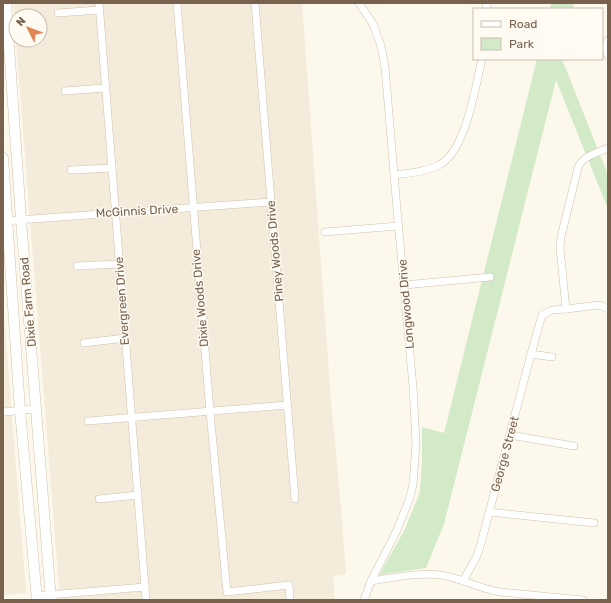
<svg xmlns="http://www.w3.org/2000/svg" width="611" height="603" font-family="Rubik,sans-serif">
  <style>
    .residential { fill: #f4ebda; fill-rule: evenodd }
    .green { fill: #d3eac9 }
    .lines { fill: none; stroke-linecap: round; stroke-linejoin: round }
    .minor-casing { stroke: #cfc1b0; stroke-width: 8 }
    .secondary-casing { stroke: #d2c2ae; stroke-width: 11 }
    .minor { stroke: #fff; stroke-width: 7 }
    .secondary { stroke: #fff; stroke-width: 10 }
    .labels { text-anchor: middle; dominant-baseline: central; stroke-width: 3; stroke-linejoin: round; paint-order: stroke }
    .street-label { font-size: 12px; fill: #78624e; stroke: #fffbf2 }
  </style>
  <rect width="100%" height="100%" fill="#fcf8eb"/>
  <!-- residential -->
  <g class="residential">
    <path d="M13 3H302L331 401 341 508 346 574 333 576 335 600H60ZM16 16H40V40H16Z"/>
    <path d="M3 302 26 593 3 595Z"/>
  </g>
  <!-- green -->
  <g class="green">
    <path d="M551 3H574L573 9H550Z"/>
    <path d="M537 59H562L608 175V209L556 80 444 524 426 568 379 575 404 531 420 492 422 463V427L444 433Z"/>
  </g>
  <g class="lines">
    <!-- minor casing -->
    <g class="minor-casing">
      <g id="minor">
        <path d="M99 3 146 600"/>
        <path d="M177 3 210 412 227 592 289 585 290 600"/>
        <path d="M255 3 295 499"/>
        <path d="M359 3 373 24 381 46 385 67 396 198 413 387 416 443 413 485 409 500 397 530 371 581 364 600"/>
        <path d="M486 3 487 9"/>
        <path d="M58 13 99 10"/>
        <path d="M608 40 606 47 608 56"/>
        <path d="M65 91 105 88"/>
        <path d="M71 170 112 168"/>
        <path d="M394 175C409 173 425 172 439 165 466 151 475 88 482 59"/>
        <path d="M4 221 271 202"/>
        <path d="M325 232 398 226"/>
        <path d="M77 266 119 264"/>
        <path d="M404 285 490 277"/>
        <path d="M566 309 560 248 561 237 578 168C582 156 597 153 608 148"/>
        <path d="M84 343 125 338"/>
        <path d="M531 354 552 357"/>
        <path d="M3 412 36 409"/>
        <path d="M88 421 287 405"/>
        <path d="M510 435 574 446"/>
        <path d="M99 499 138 495"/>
        <path d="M489 512 594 523"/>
        <path d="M371 581C393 578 418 572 441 575 461 578 480 589 500 592L583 600"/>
        <path d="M463 581 476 558 480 547 531 354 542 315 552 310 566 309 600 305 608 309"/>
        <path d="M36 596 145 587"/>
      </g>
    </g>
    <!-- secondary casing -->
    <g class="secondary-casing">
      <g id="secondary">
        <path d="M6 3 21 219 51 600"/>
        <path d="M3 158 20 410 37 600"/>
      </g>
    </g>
    <!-- minor -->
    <use href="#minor" class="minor"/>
    <!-- secondary -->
    <use href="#secondary" class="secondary"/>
  </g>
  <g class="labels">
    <!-- street labels -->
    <g class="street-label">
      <text transform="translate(137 211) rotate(-3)">McGinnis Drive</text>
      <text transform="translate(275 251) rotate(-95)">Piney Woods Drive</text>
      <text transform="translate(200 298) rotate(-95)">Dixie Woods Drive</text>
      <text transform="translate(122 301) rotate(-94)">Evergreen Drive</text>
      <text transform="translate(28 302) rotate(-95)">Dixie Farm Road</text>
      <text transform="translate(406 304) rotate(-95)">Longwood Drive</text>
      <text transform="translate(505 454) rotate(-75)">George Street</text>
    </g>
  </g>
  <!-- border -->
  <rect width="611" height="603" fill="none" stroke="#78624e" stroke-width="8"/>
  <!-- legend -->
  <rect x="473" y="8" width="130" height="52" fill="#fffbf2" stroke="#c9beb0"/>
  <rect x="481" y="21" width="20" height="6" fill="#ffffff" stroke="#c9beb0"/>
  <text x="509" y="28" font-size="12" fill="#78624e">Road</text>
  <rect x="481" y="38" width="20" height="12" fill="#d3eac9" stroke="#c9beb0"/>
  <text x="509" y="48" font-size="12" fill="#78624e">Park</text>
  <!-- north arrow -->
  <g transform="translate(28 28) rotate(312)"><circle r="19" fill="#fffbf2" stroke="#c9beb0"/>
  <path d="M0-3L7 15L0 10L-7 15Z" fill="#e28555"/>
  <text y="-6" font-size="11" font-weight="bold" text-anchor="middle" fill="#78624e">N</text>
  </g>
</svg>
